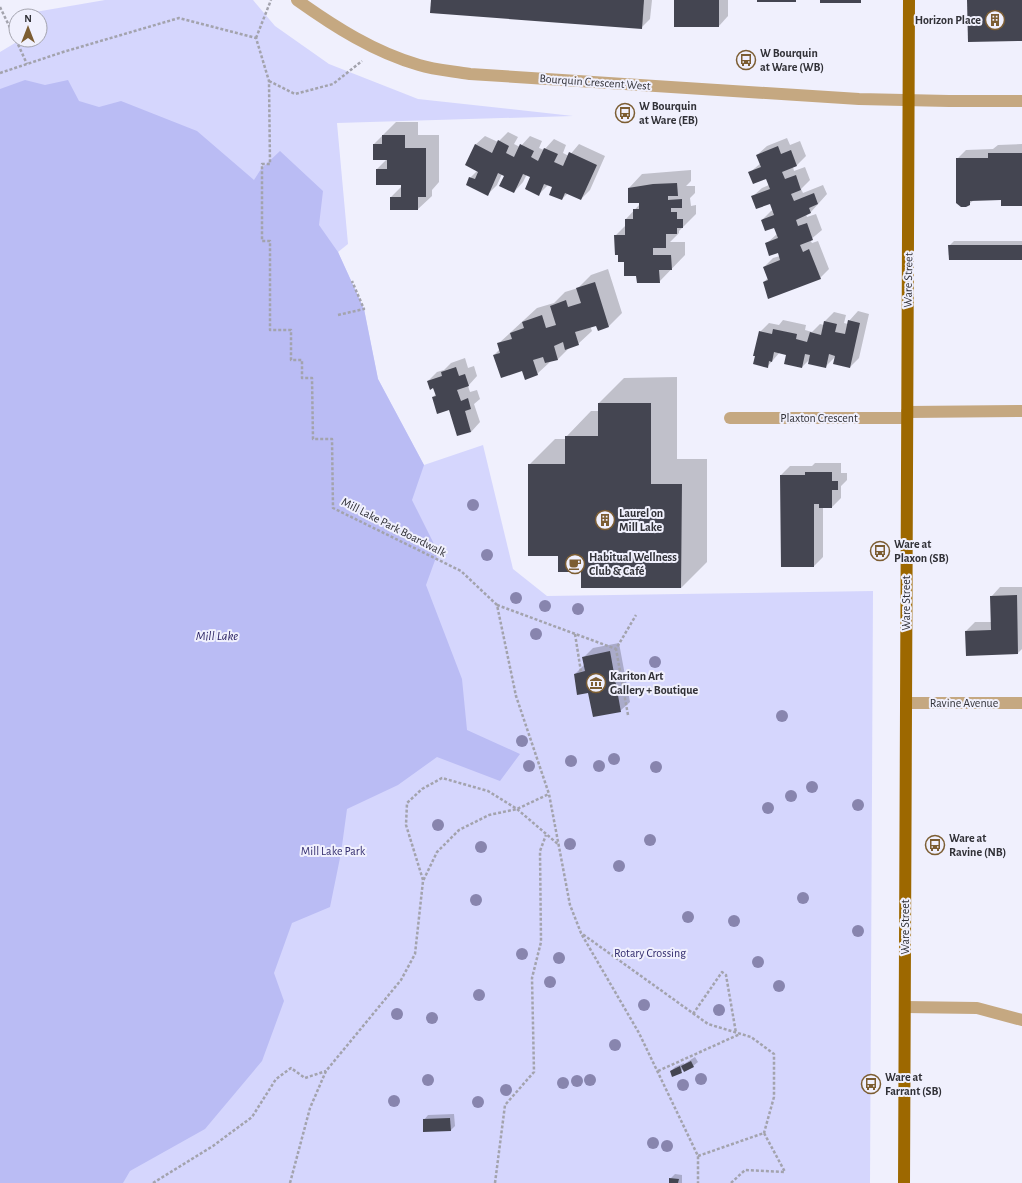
<svg xmlns="http://www.w3.org/2000/svg" width="1022" height="1183" font-family="'Alegreya Sans',sans-serif">
  <style>
    .green { fill: #d5d6fd }
    .water { fill: #babcf4 }
    .shadow { fill: #0003 }
    .building { fill: #444551 }
    .lines { fill: none; stroke-linecap: round; stroke-linejoin: round }
    .path { stroke: #a3a3ad; stroke-width: 2.5; stroke-dasharray: 3 2; stroke-linecap: butt }
    .minor { stroke: #c5a881; stroke-width: 12 }
    .major { stroke: #9d6800; stroke-width: 12 }
    .tree { fill: #8885ae }
    .labels { text-anchor: middle; dominant-baseline: central; stroke-width: 4; stroke-linejoin: round; paint-order: stroke }
    .poi-label { font-size: 12px; font-weight: bold; fill: #313137; stroke: #f0f0fd; text-anchor: start }
    .street-label { font-size: 12px; fill: #313137; stroke: #f0f0fd }
    .park-label { font-size: 12px; fill: #332d6e; stroke: #f0f0fd }
    .water-label { font-size: 13px; font-style: italic; fill: #2b2364; stroke: #f0f0fd }
  </style>
  <rect width="100%" height="100%" fill="#f0f0fd"/>
  <!-- green -->
  <path class="green" d="M105 0H253L275 26 329 64 418 99 573 116 337 123 348 244 338 252 364 309 378 379 424 465 483 445 513 569 547 596 873 591 870 1183H0V52L20 40H40V16H16V24L12 16Z"/>
  <!-- water -->
  <path class="water" d="M25 80 45 85 68 80 79 101 99 107 121 101 197 131 254 180 261 169 280 151 323 191 319 225 338 252 364 309 378 379 424 465 412 500 438 552 426 585 462 679 467 730 520 754 500 781 437 757 398 785 347 809 341 853 330 907 292 923 274 973 284 1001 262 1061 205 1129 130 1171 123 1183H0V89Z"/>
  <!-- shadow -->
  <g class="shadow">
    <path d="M432 0H652L650 19 641 28Z"/>
    <path d="M675 0H728V16L719 26H675Z"/>
    <path d="M396 122H418V135H439V182L432 190V196L418 209H391V197L402 186V184L377 169 387 159 374 144Z"/>
    <path d="M508 132 518 137 514 144 520 147 530 136 542 141 539 148 544 150 554 139 566 145 563 153 569 156 579 144 605 156 590 190 581 199 568 193 562 199 553 187 548 185 539 194 531 177 527 174 523 182 514 192 505 175 502 174 497 185 488 194 470 178 478 170 475 145 485 136 498 142Z"/>
    <path d="M787 138 790 145 800 141 806 156 797 165 793 167 794 171 805 167 810 180 801 189 803 193 823 185 827 194 810 213 806 214 807 217 816 214 822 230 810 240 812 243 818 241 829 269 820 278 764 282 768 278 764 267 773 258 780 256 778 251 766 244 777 234 774 226 762 220 771 211 774 210 771 202 752 197 762 188 769 185 766 177 749 173 761 163 757 155 767 146Z"/>
    <path d="M1022 144V205L1002 199 974 200 969 204 957 159 966 150 993 149 998 145Z"/>
    <path d="M691 170V181L686 186H695V193L690 198 691 206 696 205V214L679 231V233L670 242H685V255L659 282 637 275 619 253 615 236 626 225V219L640 204 629 188 642 174Z"/>
    <path d="M954 241H1022V259L949 246Z"/>
    <path d="M608 269 622 313 609 326 596 324 590 326 592 331 578 344 570 347 558 359 551 361 537 374 523 369 494 355 500 349 498 344 537 308 554 303 565 292 578 288 591 275Z"/>
    <path d="M858 311 869 314 859 358 850 367 836 356 825 367 811 358 802 367 787 354 780 352 767 367 760 332 769 323 779 325 783 320 806 325 805 330 812 332 820 324 824 325 825 321 834 312 846 315 844 323 848 324 849 321Z"/>
    <path d="M465 358 468 368 474 366 477 376 468 386 470 392 477 390 480 399 474 404 480 422 471 432 449 409 433 397 436 394 434 387 428 381 437 372 444 370 451 363Z"/>
    <path d="M677 377V459H707V562L681 588H582V571L559 555 529 465 555 439H566V437L591 411H599V403L624 378Z"/>
    <path d="M815 463H841V473H847V480L841 486V498L832 507H823V557L814 566 781 475 790 466H812Z"/>
    <path d="M1000 587H1022V649L1018 653 966 631 975 622H992L991 597Z"/>
    <path d="M619 643 630 702 620 711 589 692 575 674 584 665V657L593 648Z"/>
    <path d="M695 1057 698 1062 693 1066 684 1069 673 1076 671 1071 675 1067 684 1063V1064Z"/>
    <path d="M454 1114 455 1126 451 1130 424 1120 428 1115Z"/>
    <path d="M675 1174 682 1175V1183H670V1179Z"/>
  </g>
  <!-- building -->
  <g class="building">
    <path d="M431 0H644L642 29 430 13Z"/>
    <rect x="674" y="0" width="45" height="27"/>
    <rect x="757" y="0" width="39" height="2"/>
    <rect x="820" y="0" width="41" height="3"/>
    <path d="M967 0H1022V41L968 42Z"/>
    <path d="M382 135H405V148H426V197H418V210H390V197H401V185H376V169H387V160H373V144H382Z"/>
    <path d="M498 140 509 146 506 153 514 157 520 144 534 151 531 157 538 161 544 148 558 154 554 162 563 166 569 152 597 165 581 200 565 193 562 200 549 195 552 187 544 184 539 196 525 189 530 177 523 174 514 193 499 186 504 176 498 173 488 196 466 185 469 177 475 179 478 172 465 165 475 144 492 153Z"/>
    <path d="M778 146 781 154 791 150 797 166 782 172 785 179 796 175 801 190 791 194 794 201 814 193 818 204 809 208 811 213 796 220 798 226 807 223 813 240 800 245 803 252 809 249 821 279 768 299 763 282 768 280 763 267 780 260 778 253 769 256 765 243 778 238 774 228 765 231 761 220 774 215 770 204 756 209 751 196 770 189 766 179 753 184 748 172 761 167 756 155Z"/>
    <path d="M988 153H1022V206H1001V200L970 201V205L966 207H961L956 203V158H988Z"/>
    <path d="M677 183 678 196H668V200L682 199V208H671V212H677V219H683V228H677V234H666V248H653V255H671L672 270H659L660 283H637L636 276H624V262H618V255H615L614 235H625V219H633V209H639V203H628V188L653 184Z"/>
    <path d="M948 245H1022V260H949Z"/>
    <path d="M595 282 609 327 598 331 596 326 575 332 579 345 565 350 563 342 554 346 558 360 545 363 543 357 533 360 538 375 525 380 522 371 501 378 493 355 500 353 497 343 512 339 510 333 524 328 522 322 542 315 546 328 556 325 550 306 566 300 568 307 581 303 576 288Z"/>
    <path d="M848 320 860 323 850 368 833 364 835 356 829 354 826 368 808 364 810 355 805 354 802 368 784 364 786 355 774 352 772 362 769 361 768 368 753 364 755 356H753L759 331 772 334 773 329 797 334 796 339 807 342 810 332 821 335 824 321 837 324 835 332 845 334Z"/>
    <path d="M456 367 459 376 465 374 469 386 457 390 461 401 468 398 471 409 465 411 471 432 457 436 449 410 437 414 432 397 436 396 433 388 430 390 427 381 442 376 441 372Z"/>
    <path d="M598 403H651V484H682L681 588H581V572H558V556H528V464H565V436H598Z"/>
    <path d="M805 472H832V481H838V490H832V508H819V504H814V567H781L780 475H805Z"/>
    <path d="M1017 595 1018 654 966 656 965 631 991 630 990 596Z"/>
    <path d="M610 651 621 712 593 717 588 693 577 695 574 674 585 671 582 657Z"/>
    <path d="M691 1061 694 1067 684 1072 681 1066Z"/>
    <path d="M680 1066 682 1073 672 1077 670 1071Z"/>
    <path d="M450 1118 451 1131 423 1132V1119Z"/>
    <path d="M669 1178 679 1179 678 1183H669Z"/>
  </g>
  <g class="lines">
    <!-- path -->
    <g class="path">
      <path d="M0 7 16 40"/>
      <path d="M256 38 271 0"/>
      <path d="M16 40 27 64"/>
      <path d="M0 73 63 52 179 18 256 38 269 81 270 164H262V241H270V330H291V360H302V378H312L313 439H332L333 508 461 571 497 605 516 696 549 794 570 905 581 933 708 1024 751 1037 774 1054V1097L764 1133"/>
      <path d="M269 81 295 94 333 84 362 61"/>
      <path d="M338 315 364 309 352 281"/>
      <path d="M497 605 616 649"/>
      <path d="M575 634 581 672"/>
      <path d="M628 715 616 649 636 615"/>
      <path d="M423 880 406 825 407 803 422 789 442 778 488 791 517 809 559 845"/>
      <path d="M582 935 639 1033 698 1156V1183"/>
      <path d="M693 1014 722 972 726 975 736 1033"/>
      <path d="M658 1071 740 1034"/>
      <path d="M698 1156 764 1133 785 1172"/>
      <path d="M153 1183 213 1146 252 1117 276 1079 291 1068 305 1078 326 1071"/>
      <path d="M290 1183 310 1108 326 1071 401 980 415 954 423 881 437 852 459 830 489 815 517 809 549 794"/>
      <path d="M495 1183 505 1105 534 1072 532 978 541 942 540 851 546 835"/>
      <path d="M731 1183 745 1170 784 1172"/>
    </g>
    <!-- minor -->
    <g class="minor">
      <path d="M297 0C335 27 374 52 419 65 435 70 453 71 470 74L859 99 949 101H1022"/>
      <path d="M907 412 1022 411"/>
      <path d="M730 418H907"/>
      <path d="M906 703H1022"/>
      <path d="M905 1007 977 1008 1022 1020"/>
    </g>
    <!-- major -->
    <path class="major" d="M904 1183 909 0"/>
  </g>
  <!-- trees -->
  <g class="tree">
    <circle cx="473" cy="505" r="6"/>
    <circle cx="487" cy="555" r="6"/>
    <circle cx="516" cy="598" r="6"/>
    <circle cx="545" cy="606" r="6"/>
    <circle cx="578" cy="609" r="6"/>
    <circle cx="536" cy="634" r="6"/>
    <circle cx="655" cy="662" r="6"/>
    <circle cx="782" cy="716" r="6"/>
    <circle cx="522" cy="741" r="6"/>
    <circle cx="614" cy="759" r="6"/>
    <circle cx="571" cy="761" r="6"/>
    <circle cx="529" cy="766" r="6"/>
    <circle cx="599" cy="766" r="6"/>
    <circle cx="656" cy="767" r="6"/>
    <circle cx="812" cy="787" r="6"/>
    <circle cx="791" cy="796" r="6"/>
    <circle cx="858" cy="805" r="6"/>
    <circle cx="768" cy="808" r="6"/>
    <circle cx="438" cy="825" r="6"/>
    <circle cx="650" cy="840" r="6"/>
    <circle cx="570" cy="844" r="6"/>
    <circle cx="481" cy="847" r="6"/>
    <circle cx="619" cy="866" r="6"/>
    <circle cx="803" cy="898" r="6"/>
    <circle cx="476" cy="900" r="6"/>
    <circle cx="688" cy="917" r="6"/>
    <circle cx="734" cy="921" r="6"/>
    <circle cx="858" cy="931" r="6"/>
    <circle cx="522" cy="954" r="6"/>
    <circle cx="559" cy="958" r="6"/>
    <circle cx="758" cy="962" r="6"/>
    <circle cx="550" cy="982" r="6"/>
    <circle cx="779" cy="986" r="6"/>
    <circle cx="479" cy="995" r="6"/>
    <circle cx="644" cy="1005" r="6"/>
    <circle cx="719" cy="1010" r="6"/>
    <circle cx="397" cy="1014" r="6"/>
    <circle cx="432" cy="1018" r="6"/>
    <circle cx="615" cy="1045" r="6"/>
    <circle cx="701" cy="1079" r="6"/>
    <circle cx="428" cy="1080" r="6"/>
    <circle cx="590" cy="1080" r="6"/>
    <circle cx="577" cy="1081" r="6"/>
    <circle cx="563" cy="1083" r="6"/>
    <circle cx="683" cy="1085" r="6"/>
    <circle cx="506" cy="1090" r="6"/>
    <circle cx="394" cy="1101" r="6"/>
    <circle cx="478" cy="1102" r="6"/>
    <circle cx="653" cy="1143" r="6"/>
    <circle cx="667" cy="1146" r="6"/>
  </g>
  <!-- icons -->
  <defs>
    <g id="building-ring" transform="scale(1)"><circle r="9.5" fill="#f0f0fd" stroke="#7c5d32" stroke-width="1.5"/><path d="M-4-6H4V6H1V3H-1V6H-4ZM-2.5-4.3h1.7v1.8h-1.7ZM.8-4.3h1.7v1.8H.8ZM-2.5-1h1.7V.8h-1.7ZM.8-1h1.7V.8H.8Z" fill="#7c5d32"/></g>
    <g id="bus-ring" transform="scale(1)"><circle r="9.5" fill="#f0f0fd" stroke="#7c5d32" stroke-width="1.5"/><path d="M-5-6H5V4H4V6H2V4H-2V6H-4V4H-5ZM-3.5-4V0h7V-4ZM-3.5 1.2v1.5H-2V1.2ZM2 1.2v1.5H3.5V1.2Z" fill="#7c5d32"/></g>
    <g id="cafe-ring" transform="scale(1)"><circle r="9.5" fill="#f0f0fd" stroke="#7c5d32" stroke-width="1.5"/><path d="M-5.5-4.5H6V0H3Q3 3.5 0 3.5H-2.5Q-5.5 3.5-5.5 0ZM3-3.2v2h1.7v-2ZM-6 4.5H4V6H-6Z" fill="#7c5d32"/></g>
    <g id="museum-ring" transform="scale(1)"><circle r="9.5" fill="#f0f0fd" stroke="#7c5d32" stroke-width="1.5"/><path d="M0-6L6-3V-2H-6V-3ZM-5-1h2V3h-2ZM-1-1h2V3h-2ZM3-1h2V3H3ZM-6 4H6V6H-6Z" fill="#7c5d32"/></g>
  </defs>
  <g fill-rule="evenodd">
    <use href="#building-ring" x="995" y="20"/>
    <use href="#bus-ring" x="746" y="60"/>
    <use href="#bus-ring" x="625" y="113"/>
    <use href="#building-ring" x="605" y="520"/>
    <use href="#bus-ring" x="880" y="551"/>
    <use href="#cafe-ring" x="575" y="564"/>
    <use href="#museum-ring" x="596" y="683"/>
    <use href="#bus-ring" x="935" y="845"/>
    <use href="#bus-ring" x="871" y="1084"/>
  </g>
  <g class="labels">
    <!-- poi labels -->
    <g class="poi-label">
      <text x="981" y="20" text-anchor="end">Horizon Place</text>
      <text x="760" y="53">W Bourquin<tspan x="760" dy="14">at Ware (WB)</tspan></text>
      <text x="639" y="106">W Bourquin<tspan x="639" dy="14">at Ware (EB)</tspan></text>
      <text x="619" y="513">Laurel on<tspan x="619" dy="14">Mill Lake</tspan></text>
      <text x="894" y="544">Ware at<tspan x="894" dy="14">Plaxon (SB)</tspan></text>
      <text x="589" y="557">Habitual Wellness<tspan x="589" dy="14">Club &amp; Café</tspan></text>
      <text x="610" y="676">Kariton Art<tspan x="610" dy="14">Gallery + Boutique</tspan></text>
      <text x="949" y="838">Ware at<tspan x="949" dy="14">Ravine (NB)</tspan></text>
      <text x="885" y="1077">Ware at<tspan x="885" dy="14">Farrant (SB)</tspan></text>
    </g>
    <!-- street labels -->
    <g class="street-label">
      <text transform="translate(595 82) rotate(4)">Bourquin Crescent West</text>
      <text transform="translate(908 280) rotate(-89)">Ware Street</text>
      <text x="819" y="418">Plaxton Crescent</text>
      <text transform="translate(394 527) rotate(27)">Mill Lake Park Boardwalk</text>
      <text transform="translate(906 603) rotate(-90)">Ware Street</text>
      <text x="964" y="703">Ravine Avenue</text>
      <text transform="translate(905 927) rotate(-90)">Ware Street</text>
    </g>
    <!-- park labels -->
    <g class="park-label">
      <text x="333" y="851">Mill Lake Park</text>
      <text x="650" y="953">Rotary Crossing</text>
    </g>
    <!-- water labels -->
    <g class="water-label">
      <text x="217" y="636">Mill Lake</text>
    </g>
  </g>
  <!-- north arrow -->
  <g transform="translate(28 28)"><circle r="19" fill="#f0f0fd" stroke="#a4a4ae"/>
  <path d="M0-3L7 15L0 10L-7 15Z" fill="#7c5d32"/>
  <text y="-6" font-size="11" font-weight="bold" text-anchor="middle" fill="#313137">N</text>
  </g>
</svg>
